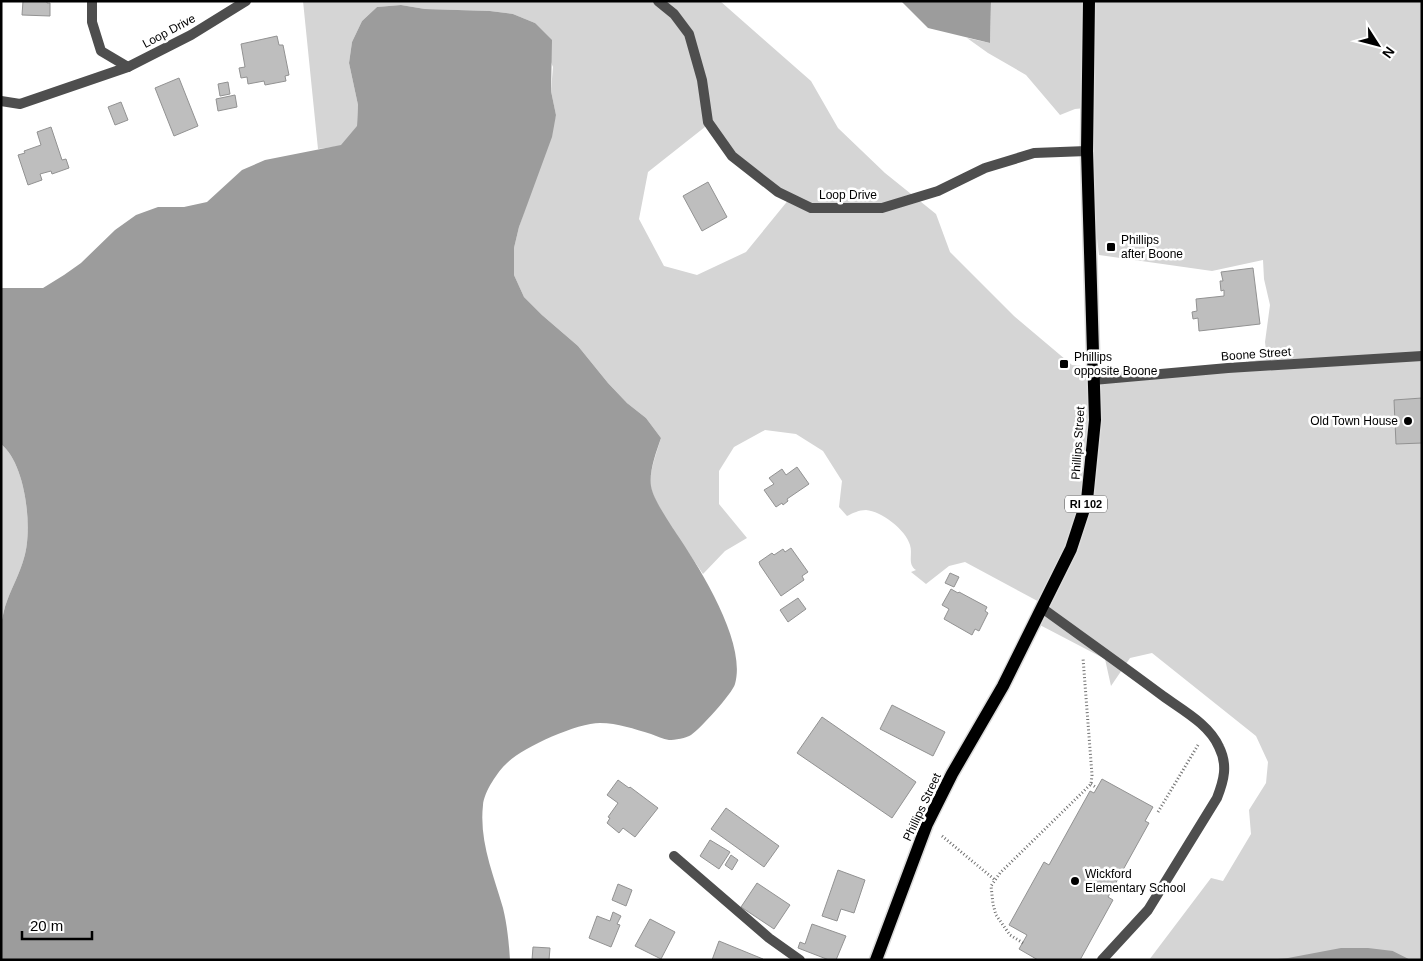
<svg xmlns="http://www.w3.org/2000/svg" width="1423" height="961" font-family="Helvetica,sans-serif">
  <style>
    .green { fill: #d5d5d5; fill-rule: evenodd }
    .water { fill: #9c9c9c }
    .building { fill: #bebebe; stroke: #929292 }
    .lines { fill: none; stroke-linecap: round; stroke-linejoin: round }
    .primary-casing { stroke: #dbdbdb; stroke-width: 15 }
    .path { stroke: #707070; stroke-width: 3; stroke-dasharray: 1 2.5; stroke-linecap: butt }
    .service { stroke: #4e4e4e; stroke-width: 10 }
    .minor { stroke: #4e4e4e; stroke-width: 10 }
    .primary { stroke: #000; stroke-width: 12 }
    .poi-dot { fill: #000; stroke: #fff; stroke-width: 2 }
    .labels { text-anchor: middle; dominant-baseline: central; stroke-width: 5; stroke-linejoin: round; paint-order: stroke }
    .shield { fill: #fff; stroke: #4c4c4c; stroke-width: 1 }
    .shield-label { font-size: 11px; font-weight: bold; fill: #000 }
    .street-label { font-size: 12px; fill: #000; stroke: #fff }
    .poi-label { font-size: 12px; fill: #000; stroke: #fff; text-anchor: start }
  </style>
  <rect width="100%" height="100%" fill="#fff"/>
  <!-- green -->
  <g class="green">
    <path d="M303 1H720L811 81 838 128 885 173 936 214 950 252 1014 316 1072 365 1095 367 1097 380 1267 359 1265 342 1270 305 1264 279 1263 260 1212 271 1099 255 1090 180 1085 108 1075 109 1060 115 1026 75 988 53 967 38 990 43 991 1H1422V960H1411L1393 951 1267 960H1149L1211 878 1223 881 1251 834 1249 810 1266 783 1268 762 1256 736 1152 653 1130 658 1111 686 1105 659 1038 624 1045 605 965 562 949 566 926 584 911 572 916 570C907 564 913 554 910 545 906 530 881 511 866 510 859 510 853 513 847 516L839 507 842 481 823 451 796 434 765 430 734 447 719 471V504L747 538 725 551 703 574C690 554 656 509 651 488 648 474 657 452 661 438L646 418 627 403 608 383 578 346 542 315 524 297 514 275V248L519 227 556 115 551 91 553 67 535 23 513 14 490 11 425 9 401 5 377 7 362 21 352 42 349 63 358 105 357 127 341 146 318 149ZM710 123 737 158 790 198 746 252 697 275 664 266 639 219 648 172Z"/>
    <path d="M1 444C26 464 33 529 24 558 20 573 12 587 7 601 4 608 3 616 1 624Z"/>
  </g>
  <!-- water -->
  <g class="water">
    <path d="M901 1H991L990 43 928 28Z"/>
    <path d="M401 5 425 9 490 11 513 14 535 23 552 40 551 91 556 115 552 137 519 227 514 248V275L524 297 542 315 578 346 608 383 627 403 646 418 661 438C656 453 649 471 651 486 653 499 669 522 676 533 699 567 747 642 735 684 732 694 700 729 691 735 687 738 674 740 669 740 663 739 657 736 651 734 634 729 618 723 600 723 577 723 523 747 507 763 498 771 484 792 483 805 479 841 493 873 503 908 507 924 509 943 510 960H1V624C3 616 4 608 7 601 12 587 20 573 24 558 33 529 26 464 1 444V288H43L64 275 81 263 115 230 136 215 158 207H184L207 202 242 170 265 160 341 145 357 126 358 105 349 63 352 42 362 21 377 7Z"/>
    <path d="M1341 948H1368L1393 951 1411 960H1267L1288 958Z"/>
  </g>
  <!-- building -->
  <g class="building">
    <path d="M23 1H47V3H50V16L22 15Z"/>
    <path d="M277 36 279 45H283L289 75 285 76 286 81 265 85 264 81 248 84 247 77 241 78 239 68 245 67 241 44Z"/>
    <path d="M179 78 198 126 174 136 155 88Z"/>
    <path d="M228 82 230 94 220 96 218 84Z"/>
    <path d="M235 95 237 107 218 111 216 99Z"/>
    <path d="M121 102 128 120 115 125 108 107Z"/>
    <path d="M51 127 62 160 66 159 69 168 52 174 51 171 40 174 42 180 28 185 18 155 25 153 24 151 41 145 37 132Z"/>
    <path d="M708 182 727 217 702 231 683 196Z"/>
    <path d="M1253 268 1260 324 1199 331 1198 318 1193 319 1192 312 1197 311 1196 299 1224 296V290L1221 291 1220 281H1223L1221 272Z"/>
    <path d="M1422 398V443L1396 444 1394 400Z"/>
    <path d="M797 467 809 484 787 499 788 501 783 505 782 503 776 507 764 490 774 484 769 478 782 469 786 475Z"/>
    <path d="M791 548 808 572 802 576 804 580 781 596 760 565 759 562 772 553 774 555 783 549 785 552Z"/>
    <path d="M950 573 959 577 954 587 945 583Z"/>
    <path d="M951 589 958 593 959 592 987 607 985 611 988 613 979 631 975 629 972 635 944 619 949 609 942 605Z"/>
    <path d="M798 598 806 609 788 622 780 610Z"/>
    <path d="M892 705 945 732 933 756 880 729Z"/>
    <path d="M822 717 916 782 892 818 797 753Z"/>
    <path d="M1102 779 1153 807 1145 821 1149 823 1108 897 1113 900 1080 960H1038L1019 949 1027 935 1009 925 1044 862 1049 865 1090 791 1094 793Z"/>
    <path d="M618 780 629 788 630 787 658 808 635 837 623 828 619 833 607 823 610 818 608 817 618 803 607 795Z"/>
    <path d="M726 808 779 846 764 867 711 829Z"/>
    <path d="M710 840 730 852 719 869 700 856Z"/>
    <path d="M731 855 738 860 732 870 725 865Z"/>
    <path d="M838 870 865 880 854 913 841 909 837 921 822 916Z"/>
    <path d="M757 883 790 905 774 929 741 907Z"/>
    <path d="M618 884 632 890 626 906 612 900Z"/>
    <path d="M613 912 621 916 617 924 620 925 611 947 589 938 597 916 610 921Z"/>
    <path d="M650 919 675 932 661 959 635 946Z"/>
    <path d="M812 924 846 936 836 960H829L798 948 800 942 805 944Z"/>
    <path d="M719 941 763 959V960H712Z"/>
    <path d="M533 947 550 948 549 960H532Z"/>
  </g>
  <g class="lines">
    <!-- primary casing -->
    <g class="primary-casing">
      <path id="primary" d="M876 960 927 824 952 774 1003 686 1071 549 1087 500 1095 420 1087 151 1089 1"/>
    </g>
    <!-- path -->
    <g class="path">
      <path d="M1091 784 1097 788"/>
      <path d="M1158 812 1198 745"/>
      <path d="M942 836 995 880"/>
      <path d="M1023 943 1010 935 996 915 993 904 991 886 1000 873 1091 784 1092 775 1083 658"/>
    </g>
    <!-- service -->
    <g class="service">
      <path d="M1042 608C1082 637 1123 666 1163 696 1182 710 1209 724 1219 747 1228 765 1224 780 1217 798L1148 910 1102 960"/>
      <path d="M674 856 769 938 800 960"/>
    </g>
    <!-- minor -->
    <g class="minor">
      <path d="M92 1V22L101 51 128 67 191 35 246 1"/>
      <path d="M658 1 674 14 689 34 702 80 708 122 732 156 778 192 811 208H882L938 191 985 168 1034 153 1087 151"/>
      <path d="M1 101 20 104 128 67"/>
      <path d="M1093 380 1228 368 1422 356"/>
    </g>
    <!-- primary -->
    <use href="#primary" class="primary"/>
  </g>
  <!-- markers -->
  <g class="poi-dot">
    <rect x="1106" y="242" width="10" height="10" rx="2.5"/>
    <rect x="1059" y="359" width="10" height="10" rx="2.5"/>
    <circle cx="1408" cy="421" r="5"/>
    <circle cx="1075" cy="881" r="5"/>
  </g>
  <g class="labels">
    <!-- shield labels -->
    <rect class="shield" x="1065" y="495.5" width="42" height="17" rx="4"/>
    <g class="shield-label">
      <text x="1086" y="504">RI 102</text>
    </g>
    <!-- street labels -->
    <g class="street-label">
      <text transform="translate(169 31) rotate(-28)">Loop Drive</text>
      <text x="848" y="195">Loop Drive</text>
      <text transform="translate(1256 354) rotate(-4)">Boone Street</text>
      <text transform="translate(1078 443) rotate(-86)">Phillips Street</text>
      <text transform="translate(922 807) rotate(-65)">Phillips Street</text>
    </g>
    <!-- poi labels -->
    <g class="poi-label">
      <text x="1121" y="240">Phillips<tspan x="1121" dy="14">after Boone</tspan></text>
      <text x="1074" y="357">Phillips<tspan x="1074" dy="14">opposite Boone</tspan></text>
      <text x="1398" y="421" text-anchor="end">Old Town House</text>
      <text x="1085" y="874">Wickford<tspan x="1085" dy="14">Elementary School</tspan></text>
    </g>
  </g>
  <!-- border -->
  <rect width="1423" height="961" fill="none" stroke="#000000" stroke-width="5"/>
  <!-- north arrow -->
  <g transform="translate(1378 45) rotate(126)" stroke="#ffffff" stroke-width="4" paint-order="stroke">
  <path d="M0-4L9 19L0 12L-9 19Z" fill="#000000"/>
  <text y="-8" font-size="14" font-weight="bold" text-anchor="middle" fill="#000000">N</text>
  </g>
  <!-- scale -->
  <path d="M22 931v8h70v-8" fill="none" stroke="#000000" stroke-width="2.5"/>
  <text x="30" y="931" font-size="15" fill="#000000" stroke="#ffffff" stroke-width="4" paint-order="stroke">20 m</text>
</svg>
